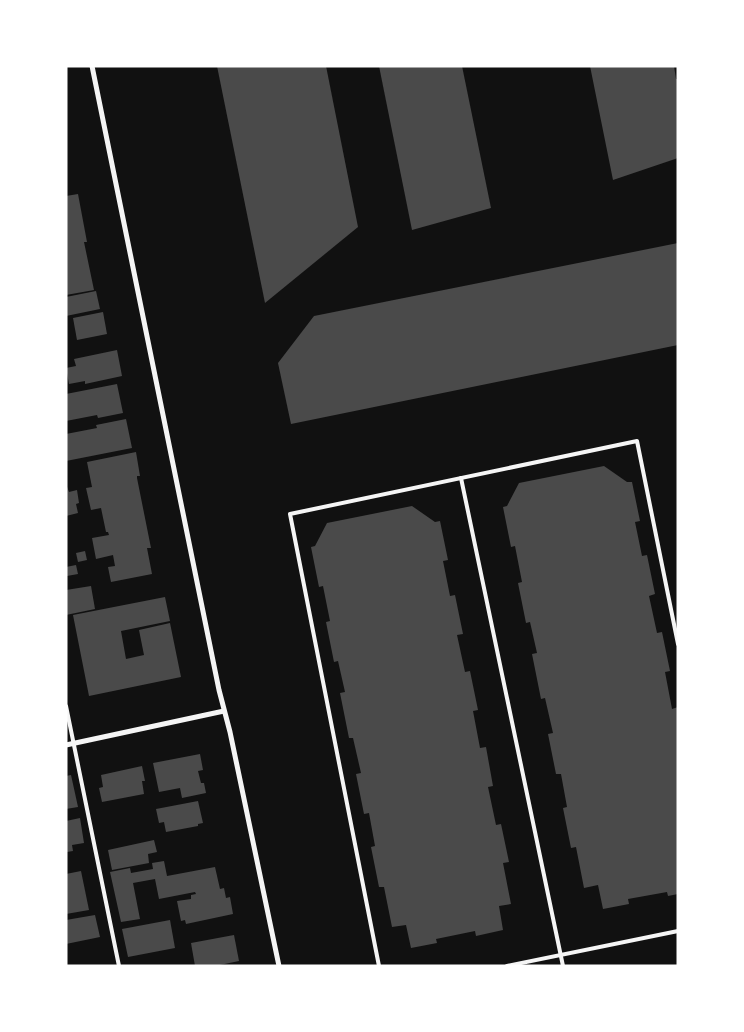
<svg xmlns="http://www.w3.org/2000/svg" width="744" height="1032" font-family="Rubik,sans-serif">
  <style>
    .building { fill: #4a4a4a }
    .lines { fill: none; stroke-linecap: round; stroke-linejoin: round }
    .service { stroke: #f5f5f5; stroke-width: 4 }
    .minor { stroke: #f5f5f5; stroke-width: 5 }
  </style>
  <rect width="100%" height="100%" fill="#111"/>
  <!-- building -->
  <g class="building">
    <path d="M217 66H326L358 227 265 303Z"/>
    <path d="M379 66H462L491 208 412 230Z"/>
    <path d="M590 66H674L676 79H678V158L613 180Z"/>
    <path d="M78 194 87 242H84L94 290 66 295V196Z"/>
    <path d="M678 243V345L291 424 278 363 314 316Z"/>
    <path d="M96 291 100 309 66 316V297Z"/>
    <path d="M103 312 107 334 77 340 73 318Z"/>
    <path d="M117 350 122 376 85 384V381L69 384 66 368 76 366 74 359Z"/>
    <path d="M117 384 123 413 98 418 97 415 66 421V394Z"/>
    <path d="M126 419 132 448 66 461V434L97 428 96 425Z"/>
    <path d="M136 452 140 476H137V478L151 548H147L152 574 111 582 108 567 115 566 113 555 96 559 92 538 109 535 108 532H106L101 508 91 510 86 488 92 487 87 462Z"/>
    <path d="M604 466 627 482H632L640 521 635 522 642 556 647 555 655 594 649 596 657 633 662 632 670 671 665 672 672 709 678 707V894L668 896 667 892 628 899 629 904 603 909 598 885 584 888 576 847 571 848 563 808 567 807 561 774H556L548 734 553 733 545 698 541 699 532 654 537 653 530 622 526 623 518 583 522 582 515 546 511 547 503 507 507 506 519 483Z"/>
    <path d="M66 484 69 492 77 490 79 503 76 504 78 513 66 516Z"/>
    <path d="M412 506 435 522 440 521 448 560 443 561 450 596 455 595 463 634 457 635 465 672 470 671 478 710 473 711 480 748 486 747 493 786 488 787 496 825 501 824 509 862 503 863 511 904 499 906 503 930 476 936 475 931 436 939 437 943 411 948 406 925 392 927 384 887H379L371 847 375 846 369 813 364 814 356 774 361 773 353 738H349L340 693 345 692 338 661 334 662 326 622 330 621 323 586 319 587 311 547 315 546 327 523Z"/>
    <path d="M85 551 87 560 78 562 76 553Z"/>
    <path d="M76 565 78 574 67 576 66 567Z"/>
    <path d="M91 586 95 609 66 615V590Z"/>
    <path d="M165 597 170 621 121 631 126 659 144 655 139 630 170 623 181 677 89 696 73 615Z"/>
    <path d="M200 754 203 770 198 771 201 783H204L206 793 182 798 180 788 159 792 153 763Z"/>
    <path d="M142 766 145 781H142L144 794 102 802 99 788 103 787 101 775Z"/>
    <path d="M71 775 78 807 66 809V776Z"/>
    <path d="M198 801 203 823 198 824V826L166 832 164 822 159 823 156 809Z"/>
    <path d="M80 818 84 843 72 845 73 851 67 852 66 821Z"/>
    <path d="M154 840 157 852 148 854 149 863 112 870 108 850Z"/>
    <path d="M164 861 167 876 215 867 220 889 224 888 226 898 230 897 233 914 186 924 185 920 181 921 177 901 191 899V895L196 894 195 892 159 899 155 879 133 883 140 919 121 922 110 872 130 868 131 873 153 869 152 863Z"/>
    <path d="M81 871 89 910 66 914V874Z"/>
    <path d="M95 915 100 937 66 944V920Z"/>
    <path d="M170 920 175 948 128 957 122 929Z"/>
    <path d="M234 935 239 961 215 966H195L191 943Z"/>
  </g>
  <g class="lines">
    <!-- service -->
    <g class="service">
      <path d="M461 478 563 966"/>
      <path d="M66 706 119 966"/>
      <path d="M379 966 290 514 637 441 678 644"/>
      <path d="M507 966 678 931"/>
    </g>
    <!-- minor -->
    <g class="minor">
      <path d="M92 66 219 690 230 732 279 966"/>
      <path d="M66 745 224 711"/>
    </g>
  </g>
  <!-- border -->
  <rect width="744" height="1032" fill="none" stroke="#ffffff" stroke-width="135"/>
</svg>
